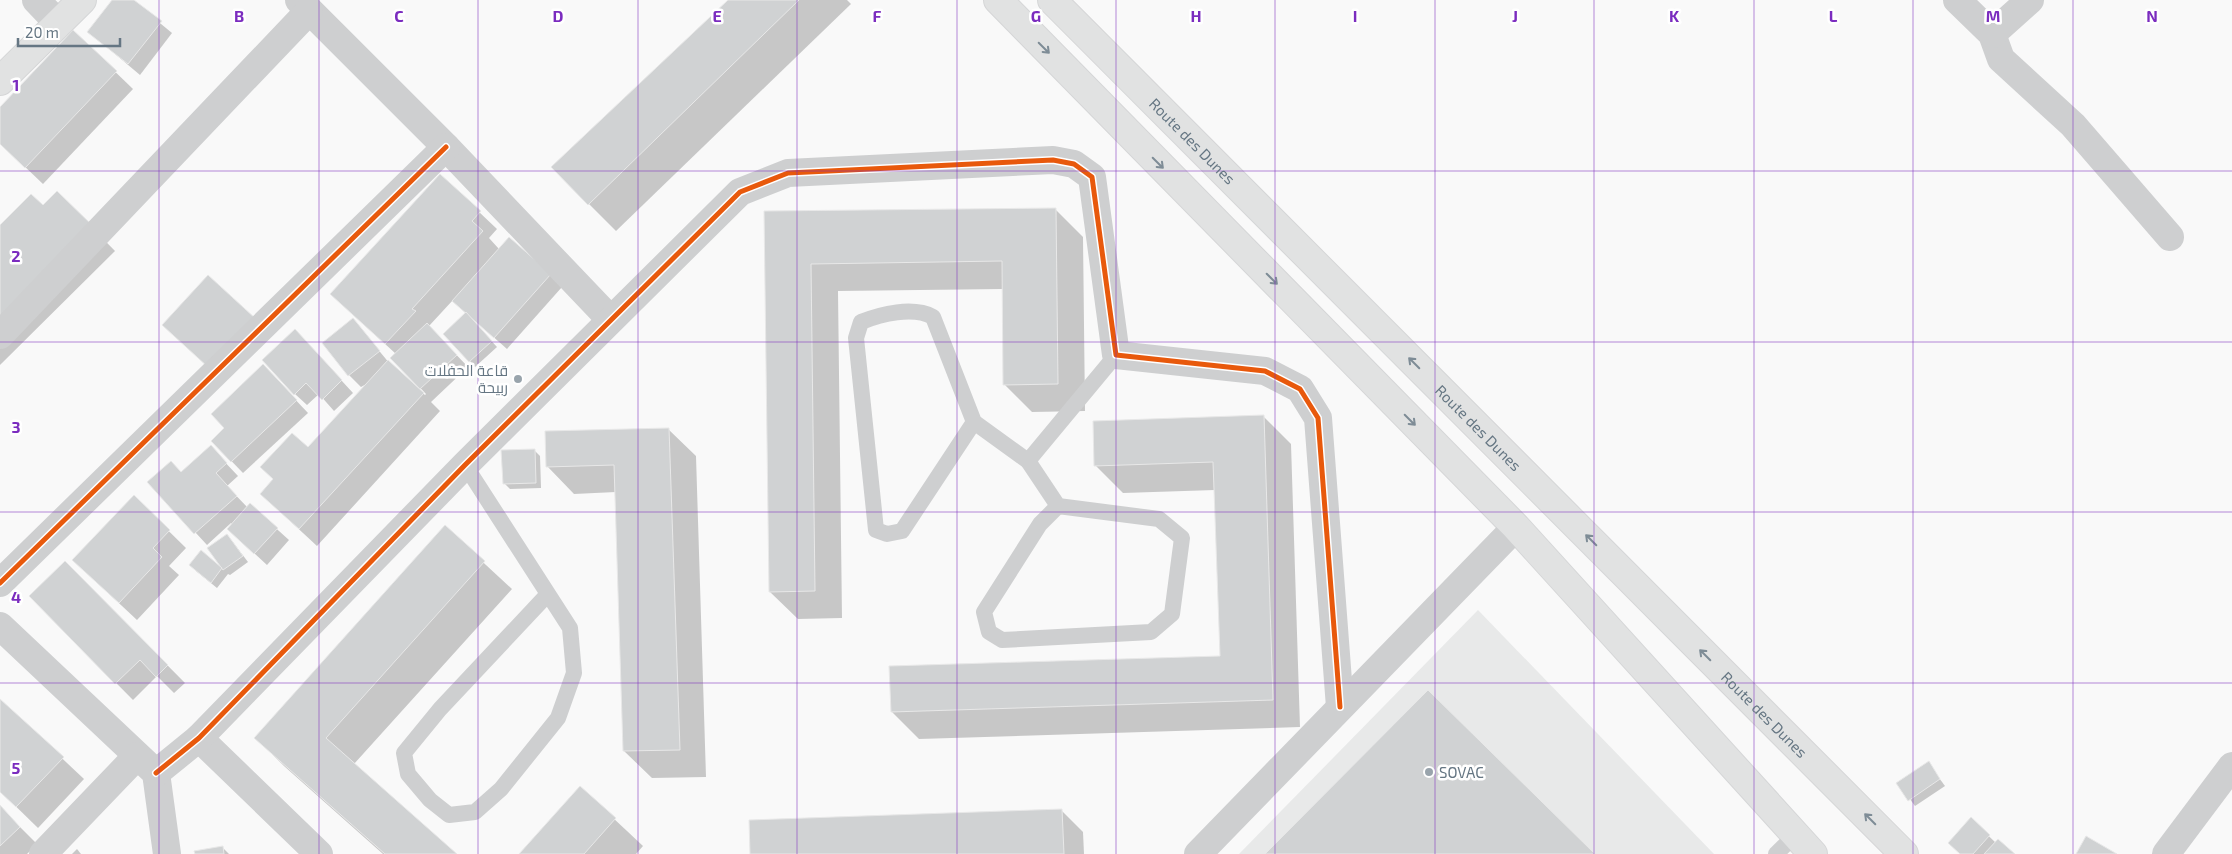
<svg xmlns="http://www.w3.org/2000/svg" width="2232" height="854" font-family="'Exo 2',Cairo,sans-serif">
  <style>
    .built { fill: #e8e9e9 }
    .shadow { fill: #0003 }
    .building { fill: #d0d2d3; stroke: #e8e8e8 }
    .lines { fill: none; stroke-linecap: round; stroke-linejoin: round }
    .secondary-casing { stroke: #d5d6d7; stroke-width: 30 }
    .primary-casing { stroke: #d5d6d7; stroke-width: 30 }
    .lane { stroke: #cecfd0; stroke-width: 16 }
    .street { stroke: #cecfd0; stroke-width: 28 }
    .secondary { stroke: #e1e2e2; stroke-width: 28 }
    .primary { stroke: #e1e2e2; stroke-width: 28 }
    .cycleway-casing { stroke: #fff; stroke-width: 8 }
    .cycleway { stroke: #e8590c; stroke-width: 5 }
    .oneway { stroke: #7e8c96 }
    .grid { fill: none; stroke: #7b2cbf; stroke-width: 1; stroke-opacity: 0.55 }
    .poi-dot { fill: #99a4ac; stroke: #fff; stroke-width: 2 }
    .labels { text-anchor: middle; dominant-baseline: central; stroke-width: 5; stroke-linejoin: round; paint-order: stroke }
    .street-label { font-size: 15px; fill: #657683; stroke: #fff }
    .poi-label { font-size: 15px; fill: #657683; stroke: #fff; text-anchor: end }
    .grid-label { font-size: 16px; text-anchor: middle; font-weight: bold; fill: #7b2cbf; stroke: #fff; stroke-width: 5; stroke-linejoin: round; paint-order: stroke }
  </style>
  <rect width="100%" height="100%" fill="#f9f9f9"/>
  <!-- built -->
  <path class="built" d="M1478 610 1714 854H1239Z"/>
  <!-- shadow -->
  <g class="shadow">
    <path d="M114 0H132L172 33 140 75 89 32Z"/>
    <path d="M730 0H847L851 4 616 231 589 204Z"/>
    <path d="M73 31 133 89 43 184 0 143V109Z"/>
    <path d="M440 175 497 229 489 238 499 249 550 275 562 287 507 349 472 318 471 319 497 347 475 367 470 361 467 313 453 300 429 326 468 367 431 402 440 411 317 546 261 494 308 449 368 383 361 387 349 375 353 319 390 364 425 395 426 394 392 358 396 354 349 311Z"/>
    <path d="M57 192 115 251 0 365V227L43 207Z"/>
    <path d="M1055 209 1083 237 1085 411 1032 412 1004 384 1003 289 838 291 842 618 798 619 770 592 766 212Z"/>
    <path d="M307 343 353 393 334 411 319 394 307 405 295 394Z"/>
    <path d="M275 378 308 413 243 473 212 441Z"/>
    <path d="M1263 416 1291 444 1300 727 919 739 892 712 1221 657 1215 490 1123 493 1096 466Z"/>
    <path d="M668 429 696 456 706 777 652 778 624 751 616 492 574 494 547 466Z"/>
    <path d="M534 450 540 456 541 488 510 489 504 483Z"/>
    <path d="M222 459 238 476 227 486 248 508 250 505 289 540 267 565 228 529 233 525 231 523 207 545 149 482Z"/>
    <path d="M134 497 186 548 169 566 179 575 137 620 91 577Z"/>
    <path d="M445 527 512 589 354 764 455 854H383L284 766 256 738Z"/>
    <path d="M232 541 248 562 230 575 228 574 217 588 196 571 201 552 222 569Z"/>
    <path d="M65 562 185 683 174 693 157 676 133 700 30 596Z"/>
    <path d="M0 700 84 779 38 828 0 791Z"/>
    <path d="M1928 763 1945 786 1915 806 1898 783Z"/>
    <path d="M580 787 643 846 636 854H520Z"/>
    <path d="M0 807 37 844 27 854H0Z"/>
    <path d="M1062 811 1083 832 1084 854H751Z"/>
    <path d="M1971 819 1996 843 2013 854H1961Z"/>
    <path d="M222 847 229 854H196Z"/>
    <path d="M77 849 81 854H72Z"/>
  </g>
  <!-- building -->
  <g class="building">
    <path d="M112 0H134L162 21 128 64 87 32Z"/>
    <path d="M728 0H799L588 205 551 167Z"/>
    <path d="M73 30 117 71 25 168 0 144V107Z"/>
    <path d="M440 174 481 211 472 221 483 231 412 309 416 311 385 344 330 294Z"/>
    <path d="M57 191 95 228 0 323V225L31 194 43 205Z"/>
    <path d="M1056 208 1058 384 1003 385 1002 261 811 264 815 591 769 592 764 211Z"/>
    <path d="M509 237 551 274 494 338 452 301Z"/>
    <path d="M208 275 256 319 209 368 162 325Z"/>
    <path d="M466 312 492 341 469 362 443 334Z"/>
    <path d="M353 318 380 351 348 376 322 343Z"/>
    <path d="M427 323 457 355 420 389 390 358Z"/>
    <path d="M295 329 342 380 322 400 306 383 294 395 262 360Z"/>
    <path d="M388 360 424 393 299 529 260 494 273 479 260 467 292 433 308 447Z"/>
    <path d="M263 364 297 400 231 462 211 441 224 428 211 414Z"/>
    <path d="M1264 415 1273 700 891 712 889 666 1220 656 1213 462 1094 466 1093 421Z"/>
    <path d="M669 428 680 750 623 751 614 465 546 467 545 431Z"/>
    <path d="M211 445 227 463 216 473 237 496 194 534 147 482 171 461 181 472Z"/>
    <path d="M535 449 536 483 503 484 501 450Z"/>
    <path d="M134 495 170 530 153 548 162 557 119 603 72 560Z"/>
    <path d="M250 503 278 528 254 554 227 529Z"/>
    <path d="M445 525 485 561 326 738 457 854H385L254 738Z"/>
    <path d="M227 534 243 556 223 570 207 548Z"/>
    <path d="M201 550 222 568 211 583 189 565Z"/>
    <path d="M65 561 168 665 156 677 140 660 115 684 29 596Z"/>
    <path d="M1428 690 1595 854H1265Z"/>
    <path d="M0 699 64 757 16 807 0 792Z"/>
    <path d="M1929 761 1940 779 1908 801 1896 783Z"/>
    <path d="M580 786 616 818 584 854H519Z"/>
    <path d="M0 805 20 827 0 846Z"/>
    <path d="M1062 809 1064 854H750L749 820Z"/>
    <path d="M1971 817 1990 835 1973 854H1960L1948 843Z"/>
    <path d="M2086 836 2117 854H2076Z"/>
    <path d="M1998 839 2015 854H1984Z"/>
    <path d="M223 846 224 854H195L194 851Z"/>
  </g>
  <g class="lines">
    <!-- secondary casing -->
    <g class="secondary-casing">
      <path id="secondary" d="M0 81 82 0"/>
    </g>
    <!-- primary casing -->
    <g class="primary-casing">
      <g id="primary">
        <path d="M998 0 1516 527 1813 854"/>
        <path id="s1" d="M1052 0 1904 854"/>
      </g>
    </g>
    <!-- lane -->
    <g class="lane">
      <path d="M974 422 902 531 887 534 876 530 856 338 861 322C881 314 913 306 933 317L974 422 1028 461"/>
      <path d="M465 465 570 628 574 673 558 718 501 789 475 812 449 815 430 800 408 774 404 753 440 709 548 594"/>
      <path d="M1058 506 1040 524 984 612 989 632 1002 640 1151 632 1172 614 1182 538 1159 519 1058 506 1028 461 1116 355"/>
      <path d="M1776 854 1795 835"/>
    </g>
    <!-- street -->
    <g class="street">
      <path d="M36 0 58 23"/>
      <path d="M299 0 446 147 610 319"/>
      <path d="M1957 0 1992 34 2001 59 2073 125 2170 237"/>
      <path d="M1992 34 2030 0"/>
      <path d="M0 335 309 11"/>
      <path d="M0 583 446 147"/>
      <path d="M0 626 156 773 167 854"/>
      <path d="M199 738 319 854"/>
      <path d="M156 773 199 738 465 465 740 192 788 173 1053 160 1074 164 1092 177 1116 355 1265 371 1300 389 1318 418 1340 707"/>
      <path d="M43 854 137 756"/>
      <path d="M1198 854 1516 527"/>
      <path d="M2166 854 2232 766"/>
    </g>
    <!-- secondary -->
    <use href="#secondary" class="secondary"/>
    <!-- primary -->
    <use href="#primary" class="primary"/>
    <!-- cycleway casing -->
    <g class="cycleway-casing">
      <g id="cycleway">
        <path d="M0 583 446 147"/>
        <path d="M156 773 199 738 465 465 740 192 788 173 1053 160 1074 164 1092 177 1116 355 1265 371 1300 389 1318 418 1340 707"/>
      </g>
    </g>
    <!-- cycleway -->
    <use href="#cycleway" class="cycleway"/>
  </g>
  <!-- one-way arrows -->
  <defs><path id="oneway-shaft" d="M-6 0H5M1.5-3L5.5 0L1.5 3" fill="none" stroke-width="1.6" stroke-linecap="round" stroke-linejoin="round" transform="scale(1.25)"/></defs>
  <g class="oneway">
    <use href="#oneway-shaft" transform="translate(1044 48) rotate(45)"/>
    <use href="#oneway-shaft" transform="translate(1158 163) rotate(45)"/>
    <use href="#oneway-shaft" transform="translate(1272 279) rotate(45)"/>
    <use href="#oneway-shaft" transform="translate(1414 363) rotate(-135)"/>
    <use href="#oneway-shaft" transform="translate(1410 420) rotate(45)"/>
    <use href="#oneway-shaft" transform="translate(1591 540) rotate(-135)"/>
    <use href="#oneway-shaft" transform="translate(1705 655) rotate(-135)"/>
    <use href="#oneway-shaft" transform="translate(1870 819) rotate(-135)"/>
  </g>
  <!-- grid -->
  <path class="grid" d="M159 0V854M319 0V854M478 0V854M638 0V854M797 0V854M957 0V854M1116 0V854M1275 0V854M1435 0V854M1594 0V854M1754 0V854M1913 0V854M2073 0V854M0 171H2232M0 342H2232M0 512H2232M0 683H2232"/>
  <!-- markers -->
  <g class="poi-dot">
    <circle cx="518" cy="379" r="5"/>
    <circle cx="1429" cy="772" r="5"/>
  </g>
  <g class="labels">
    <!-- street labels -->
    <g class="street-label">
      <text stroke="none"><textPath href="#s1" startOffset="199">Route des Dunes</textPath></text>
      <text stroke="none"><textPath href="#s1" startOffset="604">Route des Dunes</textPath></text>
      <text stroke="none"><textPath href="#s1" startOffset="1009">Route des Dunes</textPath></text>
    </g>
    <!-- poi labels -->
    <g class="poi-label">
      <text x="508" y="370">قاعة الحفلات<tspan x="508" dy="17">ربيحة</tspan></text>
      <text x="1439" y="772" text-anchor="start">SOVAC</text>
    </g>
  </g>
  <g class="grid-label">
    <text x="239" y="22">B</text>
    <text x="399" y="22">C</text>
    <text x="558" y="22">D</text>
    <text x="717" y="22">E</text>
    <text x="877" y="22">F</text>
    <text x="1036" y="22">G</text>
    <text x="1196" y="22">H</text>
    <text x="1355" y="22">I</text>
    <text x="1515" y="22">J</text>
    <text x="1674" y="22">K</text>
    <text x="1833" y="22">L</text>
    <text x="1993" y="22">M</text>
    <text x="2152" y="22">N</text>
    <text x="16" y="91">1</text>
    <text x="16" y="262">2</text>
    <text x="16" y="433">3</text>
    <text x="16" y="603">4</text>
    <text x="16" y="774">5</text>
  </g>
  <!-- scale -->
  <path d="M18 38v8h102v-8" fill="none" stroke="#657683" stroke-width="2.5"/>
  <text x="25" y="38" font-size="15" fill="#657683" stroke="#ffffff" stroke-width="4" paint-order="stroke">20 m</text>
</svg>
